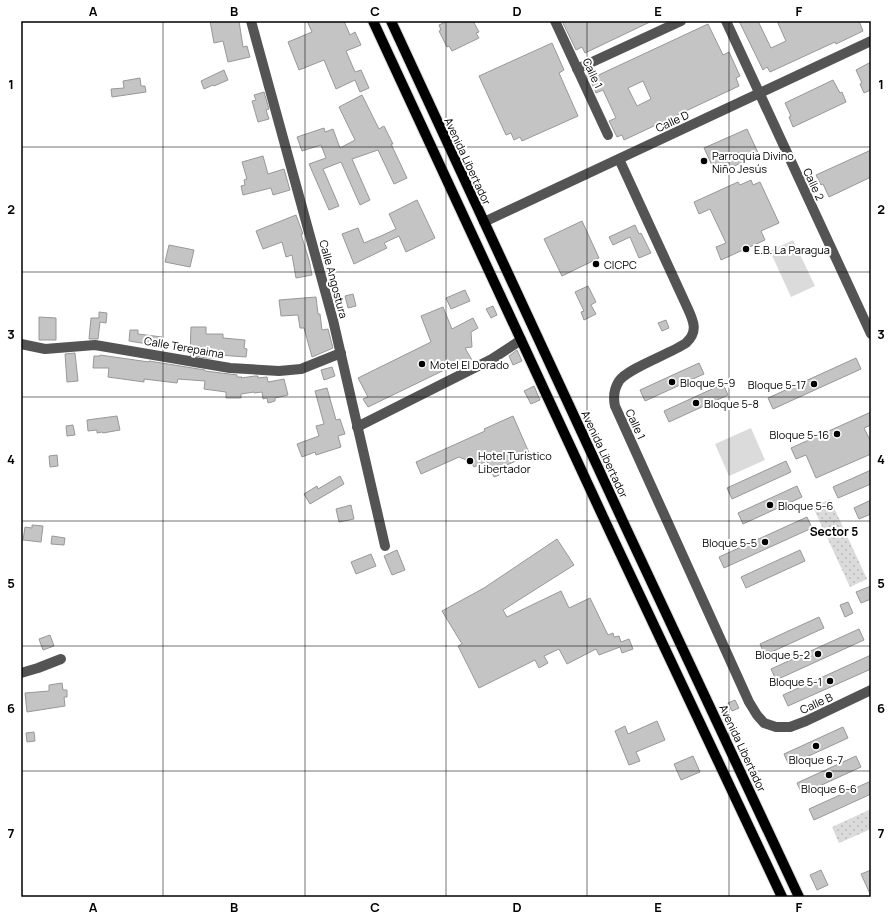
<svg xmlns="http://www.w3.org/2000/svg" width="892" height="918" font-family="Manrope,sans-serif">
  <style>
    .park { fill: url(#park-dots) }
    .garden { fill: #dbdbdb }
    .building { fill: #c4c4c4; stroke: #989898; fill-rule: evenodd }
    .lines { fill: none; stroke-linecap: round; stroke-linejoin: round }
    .major-casing { stroke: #dbdbdb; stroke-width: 12 }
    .minor { stroke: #545454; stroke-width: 10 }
    .major { stroke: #000; stroke-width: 10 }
    .grid { fill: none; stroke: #000; stroke-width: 1; stroke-opacity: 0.55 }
    .poi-dot { fill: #000; stroke: #fff; stroke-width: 1.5 }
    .labels { text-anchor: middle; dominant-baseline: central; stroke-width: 4; stroke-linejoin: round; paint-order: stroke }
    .street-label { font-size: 11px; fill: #000; stroke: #fff }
    .poi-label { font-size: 11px; fill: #000; stroke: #fff; text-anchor: start }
    .neighbourhood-label { font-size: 12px; font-weight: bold; fill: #000; stroke: #fff }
    .neatline { fill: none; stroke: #000; stroke-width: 1.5 }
    .grid-label { font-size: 13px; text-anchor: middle; font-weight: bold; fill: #000 }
  </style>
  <defs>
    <pattern id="park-dots" width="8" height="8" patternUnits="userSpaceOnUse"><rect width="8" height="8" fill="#dbdbdb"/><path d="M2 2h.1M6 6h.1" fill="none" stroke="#bababa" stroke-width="1.8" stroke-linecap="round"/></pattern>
  </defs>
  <rect width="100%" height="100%" fill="#fff"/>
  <!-- park -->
  <g class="park">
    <path d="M830 499 867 579 850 587 813 507Z"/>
    <path d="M871 809V829L839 843 832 827Z"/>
  </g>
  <!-- garden -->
  <g class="garden">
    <path d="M793 240 815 286 791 297 770 251Z"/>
    <path d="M751 428 765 460 729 476 715 444Z"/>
  </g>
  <!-- building -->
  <g class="building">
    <path d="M210 21H239L243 47 247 46 250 57 228 62 223 41 214 43Z"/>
    <path d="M307 21H344L350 35 355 32 361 45 346 51 355 72 361 70 369 88 360 92 355 80 336 89 324 60 299 70 288 42 312 32Z"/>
    <path d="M448 21H473L479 32 476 33 479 38 452 51 449 46 447 47 439 31 441 30 439 25Z"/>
    <path d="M562 21H652L585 53 582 47 576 50Z"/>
    <path d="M739 21H758L771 48 786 41 777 21H859L863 31 836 44 835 42 770 72 767 67 763 70Z"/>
    <path d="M708 24 723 55 729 52 740 76 736 78 739 86 624 140 622 135 617 137 609 121 616 118 603 90 596 93 590 79ZM643 81 651 99 637 106 628 88Z"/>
    <path d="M552 43 564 70 559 73 578 116 522 141 520 137 514 140 511 133 506 135 479 76Z"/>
    <path d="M871 62V90L864 93 860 84 862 83 856 70Z"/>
    <path d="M224 70 228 80 214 86 213 85 204 89 201 81Z"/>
    <path d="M140 78 141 86H145L146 92 112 97 111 89 124 88 123 81Z"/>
    <path d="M833 80 840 93 842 92 846 102 793 127 789 117 791 116 785 103Z"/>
    <path d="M264 92 269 109 266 110 269 119 258 122 252 101 256 100 254 95Z"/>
    <path d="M362 95 379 129 384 126 393 144H391L407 178 394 184 378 150 352 159 370 200 360 205 341 162 323 169 339 206 329 210 309 164 326 158 321 145 302 151 297 137 324 128 325 132 333 129 340 148 355 140 339 107Z"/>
    <path d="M747 129 759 155 716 174 704 148Z"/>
    <path d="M871 150V177L829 197 823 184 821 185 816 175Z"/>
    <path d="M263 156 268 174 284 169 290 190 273 195 271 188 243 195 241 186 245 185 244 180 247 179 242 162Z"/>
    <path d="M751 180 753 185 760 182 779 223 761 231 765 240 721 260 716 247 726 243 710 209 699 214 694 202 738 182 740 185Z"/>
    <path d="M417 200 435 238 406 252 399 236 384 243 387 248 354 264 342 234 358 228 364 243 381 236 396 229 389 214Z"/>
    <path d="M296 215 303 234H301L309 260 312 275 296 278 292 255 286 257 282 242 263 249 256 231Z"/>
    <path d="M582 221 599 258 562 276 544 239Z"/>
    <path d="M635 225 639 234 641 233 651 253 639 258 630 237 613 245 609 237Z"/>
    <path d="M169 245 194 250 190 267 165 262Z"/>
    <path d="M588 286 596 302 591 305 596 314 584 320 581 312 584 311 575 292Z"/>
    <path d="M465 290 470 301 451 309 446 298Z"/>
    <path d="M353 294 356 306 348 308 345 296Z"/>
    <path d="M316 297 318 314H320L322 330 328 329 333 348 312 357 304 328H300L298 315 281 316 279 300Z"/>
    <path d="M493 306 497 315 491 318 486 309Z"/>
    <path d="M443 307 452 329 473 318 478 328 471 332 472 347 465 348 472 360 464 363 463 361 368 407 363 399 368 397 358 378 431 342 421 316Z"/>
    <path d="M99 312 107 313 106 323 100 322 98 339H89L91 318H99Z"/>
    <path d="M39 317 56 318V340H39Z"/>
    <path d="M666 320 669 328 662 331 658 323Z"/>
    <path d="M191 327H206V334H223V338L245 340 244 348 247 349 246 357 219 355V358H207L190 355Z"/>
    <path d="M130 330H138V334L162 337 160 346 129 341Z"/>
    <path d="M517 350 522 361 513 365 509 356Z"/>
    <path d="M75 353 78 381 67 382 65 354Z"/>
    <path d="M100 355 149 362V361L205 370V371L237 375V377H242L241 378 255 376H258V378L267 377 268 382 284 379 288 395 275 398V401L268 403 267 398 263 399 262 392 254 393V392L241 394V398H226V392L204 389 205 381 178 379 177 383 144 379V382L108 377 109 368H93L94 356H100Z"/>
    <path d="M856 358 861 369 773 409 768 398Z"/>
    <path d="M699 363 704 374 645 401 640 390Z"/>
    <path d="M332 367 335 376 324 380 321 370Z"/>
    <path d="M723 384 728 395 669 422 664 411Z"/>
    <path d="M534 386 540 400 531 404 524 391Z"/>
    <path d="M327 388 336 420 340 419 345 434 338 436 341 447 316 455 315 452 302 457 297 444 319 436 316 426 324 424 315 391Z"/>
    <path d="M871 412V425L864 428 871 442V454L816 478 806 455 796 459 791 448Z"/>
    <path d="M117 416 120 430 103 433 102 432 97 433V430L88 431 87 420Z"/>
    <path d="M513 416 530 455 502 467 504 473 494 477 487 461 474 467 471 462 459 457 421 474 416 462 485 431 484 429Z"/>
    <path d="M73 425 75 435 67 436 66 426Z"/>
    <path d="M57 455 58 466 50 467 49 456Z"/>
    <path d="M786 461 791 472 732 499 727 488Z"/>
    <path d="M871 470V484L838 498 833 487Z"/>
    <path d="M340 476 344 484 310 504 304 494 317 486 318 489Z"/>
    <path d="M797 486 802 497 743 524 738 513Z"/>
    <path d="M871 500V514L859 519 854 508Z"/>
    <path d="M351 505 354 519 339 522 336 509Z"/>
    <path d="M807 517 812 528 724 568 719 557Z"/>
    <path d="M32 525 43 526 41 542 23 540 25 527 32 528Z"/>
    <path d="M52 536 65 538 64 545 51 544Z"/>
    <path d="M557 539 574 565 503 610 507 617 561 591 569 608 590 598 608 635 613 633 614 637 619 636 621 642 629 639 633 649 622 653 620 647 599 655 596 649 567 664 559 649 544 656 548 663 539 668 535 660 479 688 458 646 462 644 442 611 484 588Z"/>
    <path d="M397 550 405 570 392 575 384 556Z"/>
    <path d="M800 550 805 561 746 588 741 577Z"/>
    <path d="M371 554 376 566 356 574 351 562Z"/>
    <path d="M871 586V599L861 603 856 592Z"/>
    <path d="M848 602 853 613 845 617 840 605Z"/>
    <path d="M819 617 824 628 765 655 760 644Z"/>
    <path d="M859 629 864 640 776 680 771 669Z"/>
    <path d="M50 635 54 646 43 650 39 639Z"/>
    <path d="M871 655V669L788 706 783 695Z"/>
    <path d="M62 683 63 690H67V697H64L65 706 27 712 25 693 49 691V685Z"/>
    <path d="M735 700 739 708 732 711 728 703Z"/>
    <path d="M657 721 665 740 636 752 640 761 629 765 615 731 625 726 628 734Z"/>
    <path d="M843 727 848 738 789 765 784 754Z"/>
    <path d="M34 732 35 741 27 742 26 733Z"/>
    <path d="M693 756 700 772 681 780 674 764Z"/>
    <path d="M856 756 861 767 802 794 797 783Z"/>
    <path d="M871 781V794L814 820 809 809Z"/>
    <path d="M821 870 828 885 817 890 810 875Z"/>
    <path d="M871 870V896L861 874Z"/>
  </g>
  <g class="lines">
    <!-- major casing -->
    <g class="major-casing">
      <g id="major">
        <path d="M373 21 611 534 782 897"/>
        <path d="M391 21 626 528 799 897"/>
      </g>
    </g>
    <!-- minor -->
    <g class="minor">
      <path d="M251 21 333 320 385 546"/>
      <path d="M555 21 608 135"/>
      <path d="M726 21 871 334"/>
      <path d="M577 69 681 21"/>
      <path d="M619 159 688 309C694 322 698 332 686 343 670 354 628 368 619 381 614 389 613 397 615 406L749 702 757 715 764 723 776 727H790L806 721 871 690"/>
      <path d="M484 222 871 41"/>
      <path d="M21 344 45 349 95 345 230 368 279 371 301 369 341 353"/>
      <path d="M357 427 492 359 521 340"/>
      <path d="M21 673 38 668 61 659"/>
    </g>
    <!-- major -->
    <use href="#major" class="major"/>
  </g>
  <!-- grid -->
  <path class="grid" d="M163 21V897M305 21V897M446 21V897M587 21V897M729 21V897M21 147H871M21 272H871M21 397H871M21 521H871M21 646H871M21 771H871"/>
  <!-- markers -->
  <g class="poi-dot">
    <circle cx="704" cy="161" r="4"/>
    <circle cx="746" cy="249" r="4"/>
    <circle cx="596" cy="264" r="4"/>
    <circle cx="422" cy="364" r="4"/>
    <circle cx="672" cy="382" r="4"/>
    <circle cx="814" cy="384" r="4"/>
    <circle cx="696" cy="403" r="4"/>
    <circle cx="837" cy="434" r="4"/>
    <circle cx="470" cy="461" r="4"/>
    <circle cx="770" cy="505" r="4"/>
    <circle cx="765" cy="542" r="4"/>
    <circle cx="818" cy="654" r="4"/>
    <circle cx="830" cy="681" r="4"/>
    <circle cx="816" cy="746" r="4"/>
    <circle cx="829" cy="775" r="4"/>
  </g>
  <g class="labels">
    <!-- street labels -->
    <g class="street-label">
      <text transform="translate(593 73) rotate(65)">Calle 1</text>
      <text transform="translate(672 121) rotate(-25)">Calle D</text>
      <text transform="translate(468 161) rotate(65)">Avenida Libertador</text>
      <text transform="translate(814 184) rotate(65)">Calle 2</text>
      <text transform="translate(334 279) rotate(75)">Calle Angostura</text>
      <text transform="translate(184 347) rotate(10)">Calle Terepaima</text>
      <text transform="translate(636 424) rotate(66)">Calle 1</text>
      <text transform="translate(605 454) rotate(65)">Avenida Libertador</text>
      <text transform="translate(816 703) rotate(-25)">Calle B</text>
      <text transform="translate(743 748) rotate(65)">Avenida Libertador</text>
    </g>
    <!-- poi labels -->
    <g class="poi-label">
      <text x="712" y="155">Parroquia Divino<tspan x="712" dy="13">Niño Jesús</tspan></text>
      <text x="754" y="249">E.B. La Paragua</text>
      <text x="604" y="264">CICPC</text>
      <text x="430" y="364">Motel El Dorado</text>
      <text x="680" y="382">Bloque 5-9</text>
      <text x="806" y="384" text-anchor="end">Bloque 5-17</text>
      <text x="704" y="403">Bloque 5-8</text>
      <text x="829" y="434" text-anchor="end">Bloque 5-16</text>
      <text x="478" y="455">Hotel Turístico<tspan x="478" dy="13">Libertador</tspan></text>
      <text x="778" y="505">Bloque 5-6</text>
      <text x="757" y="542" text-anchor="end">Bloque 5-5</text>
      <text x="810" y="654" text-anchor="end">Bloque 5-2</text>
      <text x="822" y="681" text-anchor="end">Bloque 5-1</text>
      <text x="816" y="759" text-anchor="middle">Bloque 6-7</text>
      <text x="829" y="788" text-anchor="middle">Bloque 6-6</text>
    </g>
    <!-- neighbourhood labels -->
    <g class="neighbourhood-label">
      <text x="834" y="531">Sector 5</text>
    </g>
  </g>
  <!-- border -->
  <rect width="892" height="918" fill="none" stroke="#ffffff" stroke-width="44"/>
  <rect x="22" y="22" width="848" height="874" class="neatline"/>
  <g class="grid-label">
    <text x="93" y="16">A</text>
    <text x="234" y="16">B</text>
    <text x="375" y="16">C</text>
    <text x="517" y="16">D</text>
    <text x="658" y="16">E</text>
    <text x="799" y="16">F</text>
    <text x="11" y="89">1</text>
    <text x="881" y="89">1</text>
    <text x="11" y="214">2</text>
    <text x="881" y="214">2</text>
    <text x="11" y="339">3</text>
    <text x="881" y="339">3</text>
    <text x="11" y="464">4</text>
    <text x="881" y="464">4</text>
    <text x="11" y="588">5</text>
    <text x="881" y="588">5</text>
    <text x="11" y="713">6</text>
    <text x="881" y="713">6</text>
    <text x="11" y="838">7</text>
    <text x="881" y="838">7</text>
    <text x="93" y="912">A</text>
    <text x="234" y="912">B</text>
    <text x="375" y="912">C</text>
    <text x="517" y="912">D</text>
    <text x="658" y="912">E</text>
    <text x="799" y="912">F</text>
  </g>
</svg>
